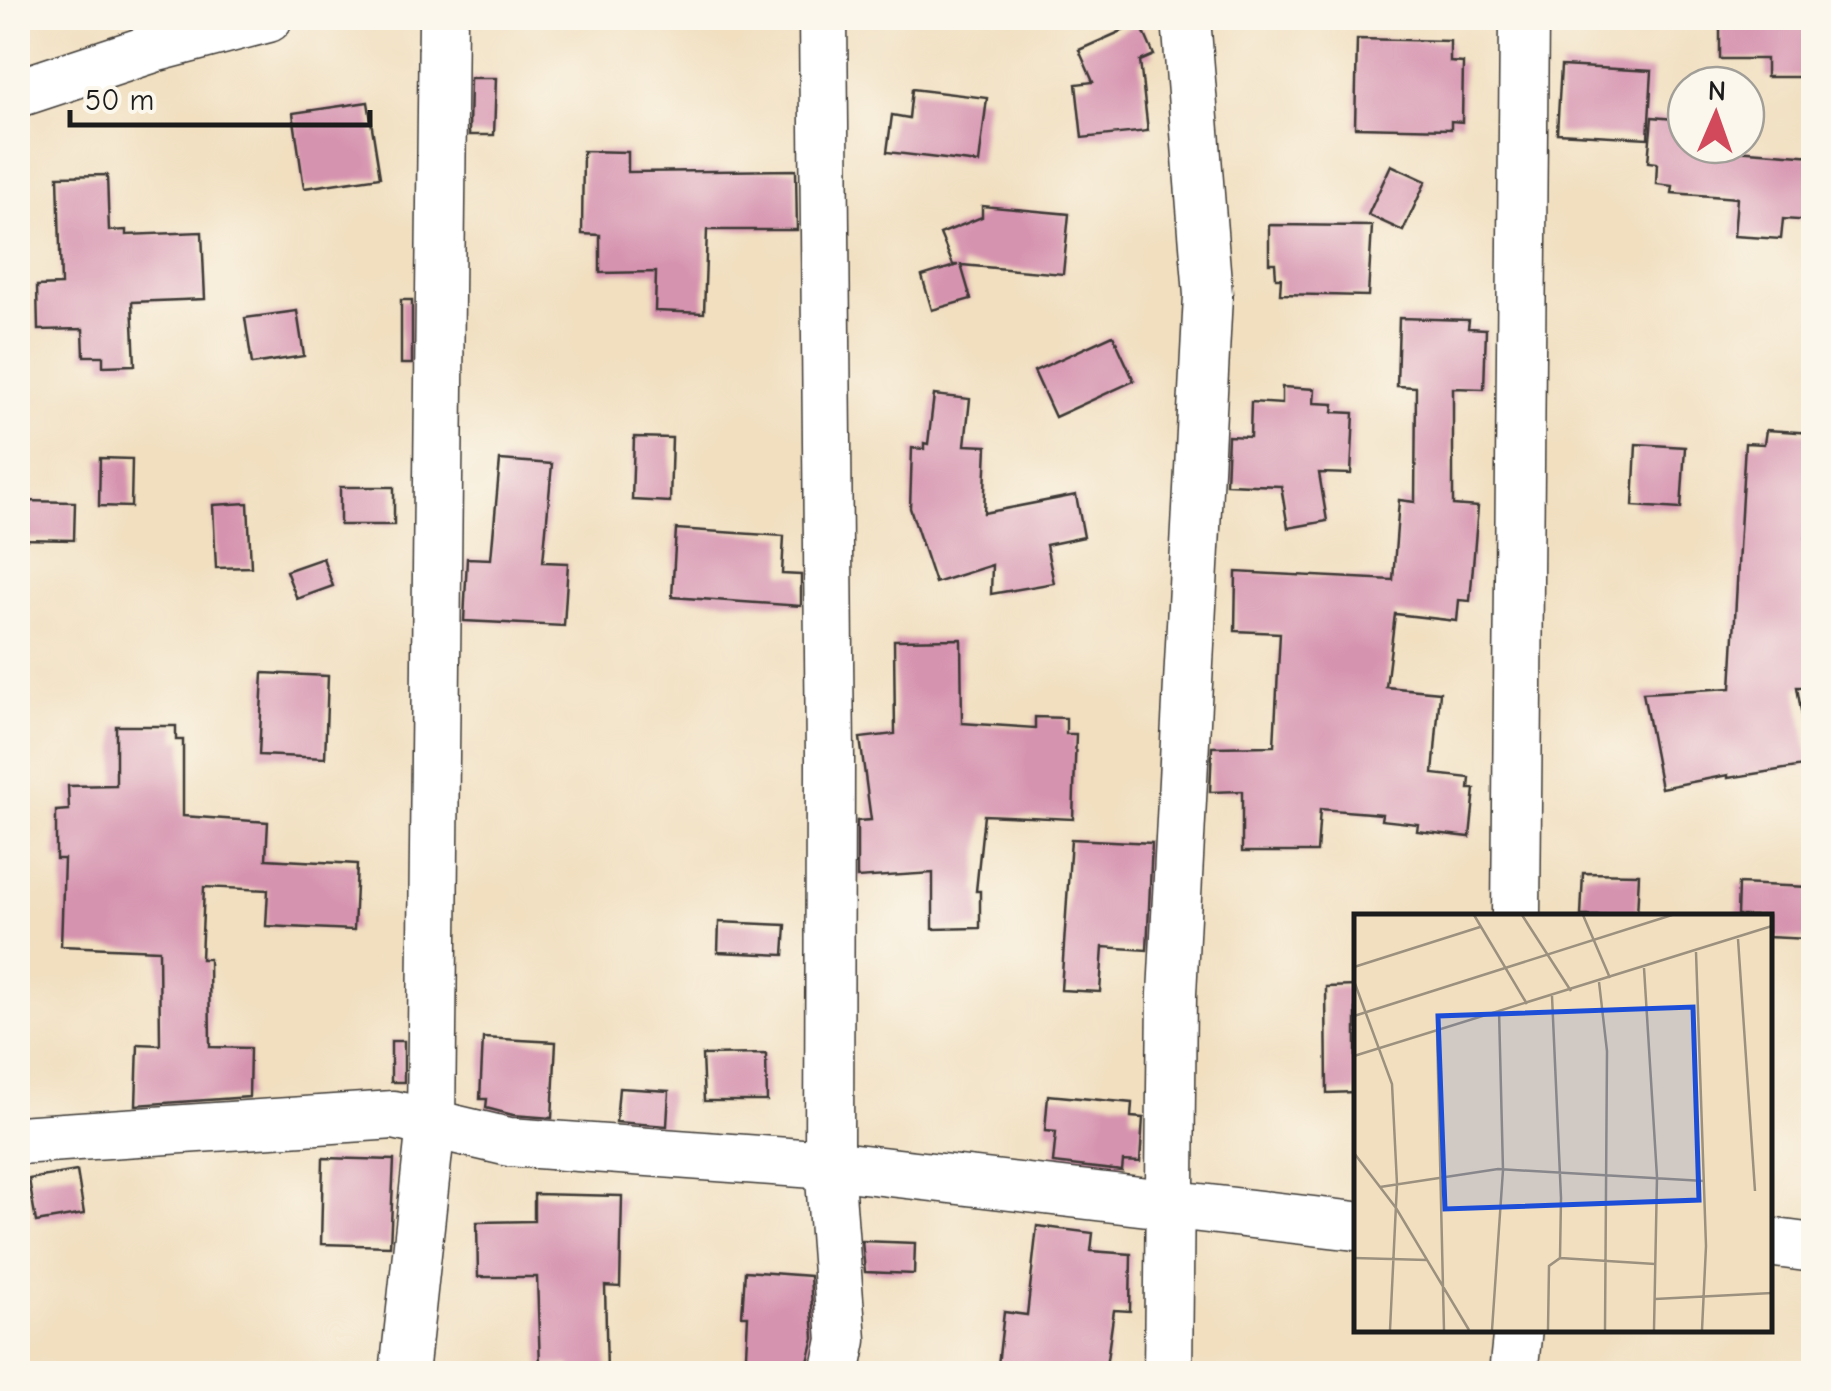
<svg xmlns="http://www.w3.org/2000/svg" width="1831" height="1391" font-family="'Comic Neue',sans-serif">
  <style>
    .building { fill: #d693af }
    .lines { fill: none; stroke-linecap: round; stroke-linejoin: round }
    .street-casing { stroke: #3c3935; stroke-width: 51 }
    .street { stroke: #fff; stroke-width: 48 }
    .inset-road { fill: none; stroke: #9c917e; stroke-width: 2.5 }
    .view { fill: #1d4ed8; fill-opacity: 0.15; stroke: #1d4ed8; stroke-width: 5 }
    .inset-edge { fill: none; stroke: #1c1c1c; stroke-width: 5 }
  </style>
  <rect width="100%" height="100%" fill="#fbf7ec"/>
  <filter id="ink" filterUnits="userSpaceOnUse"><feTurbulence type="fractalNoise" baseFrequency=".01" numOctaves="2"/><feDisplacementMap in="SourceGraphic" scale="20" xChannelSelector="R" yChannelSelector="G"/><feConvolveMatrix kernelMatrix="1 2 1 2 8 2 1 2 1" color-interpolation-filters="sRGB"/></filter>
  <filter id="wash" filterUnits="userSpaceOnUse"><feTurbulence type="fractalNoise" baseFrequency=".0048" numOctaves="4" result="noise"/><feDisplacementMap in="SourceGraphic" scale="40" xChannelSelector="R" yChannelSelector="G"/><feGaussianBlur stdDeviation="2.25" result="paint"/><feColorMatrix in="noise" values="0 0 0 0 0 0 0 0 0 0 0 0 0 0 0 0 0 1.4 0 .05"/><feComposite in="paint" operator="in"/></filter>
  <g filter="url(#wash)">
    <rect width="100%" height="100%" fill="#f1dfc0"/>
    <g id="blocks">
      <!-- building -->
      <g class="building">
        <path d="M1720 18H1814V60H1808L1807 77H1766V59H1720Z"/>
        <path d="M1140 23 1154 55 1140 61 1148 131 1082 138 1076 84 1093 82 1079 50Z"/>
        <path d="M1357 39 1450 41V62L1463 63 1462 122 1451 121V129L1355 127Z"/>
        <path d="M1561 66 1652 71 1648 138 1557 133Z"/>
        <path d="M470 78H496L494 135H469Z"/>
        <path d="M912 89 987 98 979 163 887 152 892 115 909 118Z"/>
        <path d="M368 102 380 177 304 188 293 113Z"/>
        <path d="M1652 117 1686 120V145H1735V150L1814 156V221L1783 219 1781 239 1734 236 1737 198 1672 193 1673 186 1656 184 1657 163 1648 162Z"/>
        <path d="M583 151 628 152V172L796 170 797 230H707L704 313 655 311 656 272 600 273V235L582 234Z"/>
        <path d="M1391 165 1426 181 1403 231 1368 215Z"/>
        <path d="M107 175 109 231 126 230V235L202 232 205 299 132 302 135 365 103 366V356H84L83 329 38 330 37 286 61 285 58 176Z"/>
        <path d="M982 206 1069 214 1063 274 961 265 971 299 932 310 922 276 958 265H953L940 234 982 217Z"/>
        <path d="M1269 225 1372 226 1368 296 1280 294 1281 278H1276L1275 263H1269Z"/>
        <rect x="401" y="300" width="11" height="64"/>
        <path d="M297 311 304 356 252 364 245 318Z"/>
        <path d="M1399 318 1469 320 1468 328 1486 329 1484 389 1453 388V505L1478 507 1470 601 1459 600 1457 621 1395 614 1386 687 1440 692 1433 774 1470 778 1469 789H1475L1470 837 1417 831 1418 824 1381 820 1382 814 1320 809 1317 852H1242V791L1210 792 1212 747 1274 746 1280 633 1235 631 1236 572 1393 580 1399 500 1415 502 1416 387 1397 386Z"/>
        <path d="M1113 335 1134 381 1055 417 1034 371Z"/>
        <path d="M1282 387 1315 389 1314 403 1334 404 1333 412 1354 413 1351 474 1319 473 1327 521 1288 528 1281 486 1226 484 1228 436 1250 437 1251 402 1282 404Z"/>
        <path d="M934 395 970 399 965 445 987 446 984 513 1076 495 1084 537 1046 545 1054 583 991 594 992 565 935 583 910 508 912 448 924 449V443L928 444Z"/>
        <path d="M1766 430 1813 433 1806 539H1809L1805 615 1814 616 1811 687H1797L1810 765 1728 778V775L1661 788 1643 693 1731 688 1745 443 1764 444Z"/>
        <path d="M634 437 672 438 670 502 632 500Z"/>
        <path d="M1636 444 1685 447 1681 509 1633 506Z"/>
        <path d="M100 458 132 459 131 507 99 506Z"/>
        <path d="M500 460 552 464 543 562 568 563 564 626 464 621 467 558 491 559Z"/>
        <rect x="340" y="487" width="54" height="38"/>
        <path d="M21 501 75 502 74 540 20 539Z"/>
        <path d="M248 503 251 567 216 568 213 505Z"/>
        <path d="M676 529 784 536 782 574 801 575V606L672 597Z"/>
        <path d="M323 558 333 586 297 599 286 571Z"/>
        <path d="M961 639 962 723 1035 728V717L1066 718V734H1076L1073 819 984 815 976 891H980V928L933 929V873L857 878V821L871 820 860 738 895 734 894 640Z"/>
        <path d="M263 673 328 676 325 758 259 755Z"/>
        <path d="M116 726H176V740H183V816L268 822 266 859 357 864 354 930 266 926 268 890 204 887 201 959H209L210 1047 250 1048 249 1097 136 1105 138 1044 160 1045 159 950 61 946 64 859H56V811L69 810 68 786 116 785Z"/>
        <path d="M1071 839 1152 843 1147 950 1103 947 1100 992 1061 990Z"/>
        <path d="M1583 873 1639 874 1637 916H1581Z"/>
        <path d="M1738 884 1810 887 1808 939 1768 937V916H1737Z"/>
        <path d="M719 922 786 925 784 955 718 952Z"/>
        <path d="M1356 986V1092L1327 1093 1326 987Z"/>
        <path d="M483 1038 556 1042 552 1118 513 1115 486 1108 487 1099H480Z"/>
        <rect x="391" y="1041" width="13" height="41"/>
        <path d="M766 1054 767 1101H704L702 1055Z"/>
        <path d="M619 1088 669 1091 667 1126 616 1122Z"/>
        <path d="M1048 1095 1132 1103 1131 1117 1143 1118 1140 1162 1123 1161 1122 1171 1053 1163 1056 1132 1045 1131Z"/>
        <path d="M323 1158 394 1160 390 1246 321 1244Z"/>
        <path d="M77 1171 84 1214 36 1222 29 1179Z"/>
        <path d="M534 1194 622 1196 620 1287 605 1286 607 1374H571V1365L540 1366 537 1277H478L477 1222 534 1221Z"/>
        <path d="M1037 1226 1093 1233 1091 1251 1131 1254 1130 1311 1114 1310 1105 1374H1023L1024 1367 998 1365 1004 1312 1027 1315Z"/>
        <path d="M862 1241 915 1243 914 1274 865 1272Z"/>
        <path d="M745 1271 810 1276 814 1338 805 1374H745L748 1316H742Z"/>
      </g>
    </g>
  </g>
  <g filter="url(#ink)">
    <use href="#blocks" fill-opacity="0" stroke="#3c3935" stroke-width="2.5"/>
    <g class="lines">
      <!-- street casing -->
      <g class="street-casing">
        <g id="street">
          <path d="M823 18 830 759 829 1165 842 1340 835 1374"/>
          <path d="M18 93 157 47 268 18"/>
          <path d="M1516 916 1524 18"/>
          <path d="M18 1140 394 1115 509 1142 829 1165 1356 1226"/>
          <path d="M1768 1242 1814 1248"/>
          <path d="M404 1374 431 1124 443 18"/>
          <path d="M1168 1374 1172 994 1208 295 1186 18"/>
          <path d="M1513 1374 1518 1328"/>
        </g>
      </g>
      <!-- street -->
      <use href="#street" class="street"/>
    </g>
  </g>
  <!-- overview -->
  <g transform="translate(1354 914)">
    <rect width="418" height="418" fill="#f1dfc0"/>
    <path class="inset-road" d="M120 1 173 90M168 1 217 77M229 1 256 64M384 25 401 277M342 38 352 332 348 416M0 53 126 13M290 54 303 263 300 416M0 67 38 170 43 270 36 416M245 68 253 137 251 416M0 102 318 1M83 116 90 416M0 142 418 12M0 239 42 294 115 416M26 273 144 255 350 267M0 344 73 346M206 344 301 350M301 385 418 379M138 416 149 256 145 96M194 416 195 352 206 344 207 284 198 82"/>
    <path class="view" d="M339 93 345 286 91 295 84 102Z"/>
    <rect width="418" height="418" class="inset-edge"/>
  </g>
  <!-- margin -->
  <rect width="1831" height="1391" fill="none" stroke="#fbf7ec" stroke-width="60"/>
  <!-- north arrow -->
  <g transform="translate(1716 115) rotate(2)"><circle r="48" fill="#fbf7ec" stroke="#a29f99" stroke-width="2.5"/>
  <path d="M0-8L18 38L0 25L-18 38Z" fill="#d1495b"/>
  <text y="-15" font-size="28" font-weight="bold" text-anchor="middle" fill="#1c1c1c">N</text>
  </g>
  <!-- scale -->
  <path d="M70 110v15h300v-15" fill="none" stroke="#1c1c1c" stroke-width="5"/>
  <text x="85" y="110" font-size="30" fill="#1c1c1c" stroke="#fbf7ec" stroke-width="8" paint-order="stroke">50 m</text>
</svg>
